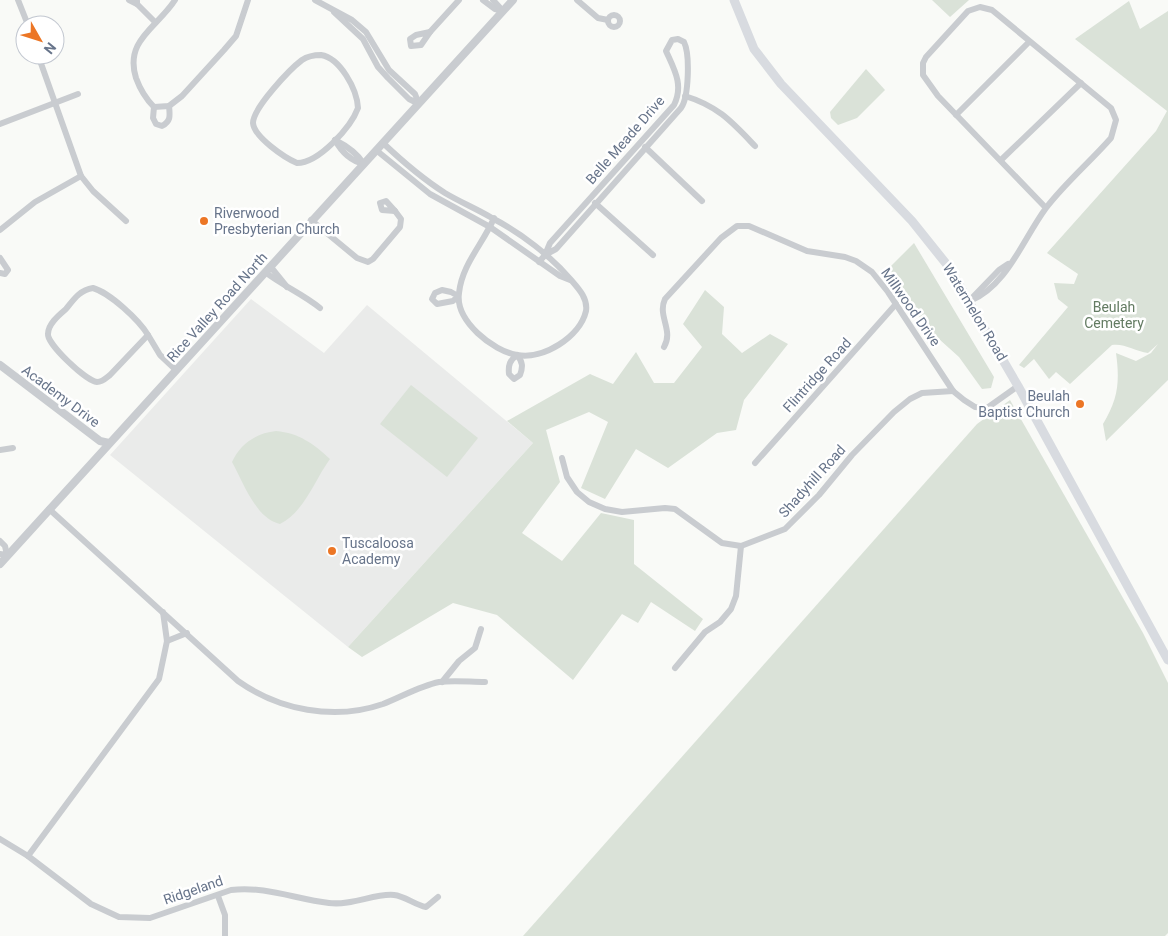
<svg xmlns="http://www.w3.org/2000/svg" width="1168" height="936" font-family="Roboto,sans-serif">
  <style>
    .built { fill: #eaebea }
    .green { fill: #dae2d8 }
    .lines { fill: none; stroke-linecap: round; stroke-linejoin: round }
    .minor { stroke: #c9ccd0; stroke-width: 6 }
    .tertiary { stroke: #c9ccd0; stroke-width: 8 }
    .secondary { stroke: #d8dbe0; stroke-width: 9 }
    .poi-dot { fill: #ec7625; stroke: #fff; stroke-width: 2 }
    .labels { text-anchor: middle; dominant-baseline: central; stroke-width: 5; stroke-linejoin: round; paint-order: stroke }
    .street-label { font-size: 14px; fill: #67748a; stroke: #fff }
    .poi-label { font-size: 14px; fill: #67748a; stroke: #fff; text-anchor: start }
    .park-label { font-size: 14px; fill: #637b62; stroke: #fff }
  </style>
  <rect width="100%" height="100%" fill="#f9faf7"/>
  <!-- built -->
  <path class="built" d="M251 299 324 353 367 305 533 443 348 647 110 455Z"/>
  <!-- green -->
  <g class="green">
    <path d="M932 0H969L950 17Z"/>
    <path d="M1129 1 1140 29 1168 11V380L1106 441 1103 424C1118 399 1120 382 1116 353L1136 361 1151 353 1158 344 1148 353C1135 351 1124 343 1112 345L1070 384 1056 372 1049 379 1034 359 1024 368 1019 365 1068 307 1058 299 1054 283 1074 284 1078 274 1047 253 1156 131 1167 111 1075 39Z"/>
    <path d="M866 69 885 90 857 118 838 125 831 118 830 112Z"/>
    <path d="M914 243 994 377 991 388 982 389 959 357 929 330 884 273Z"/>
    <path d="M705 290 724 307 722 334 742 353 770 334 788 344 744 400 736 430 717 433 668 468 636 449 605 499 581 488 608 422 589 412 546 430 560 482 522 533 562 561 601 513 634 520V564L703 619 695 631 651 602 638 623 622 614 573 680 497 615 453 603 362 657 348 647 533 443 507 421 590 374 613 384 636 352 654 383H674L702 347 683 324Z"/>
    <path d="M411 385 478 438 447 477 380 424Z"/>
    <path d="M1010 400 1143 633 1168 683V933L1165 936H523L977 424Z"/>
    <path d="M276 431C299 433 314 444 330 459 314 481 305 511 280 524 256 519 243 482 232 462 240 444 256 433 276 431Z"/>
  </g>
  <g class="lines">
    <!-- minor -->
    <g class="minor">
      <path d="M18 0 28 25"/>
      <path d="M129 0 137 4V1"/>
      <path d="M175 0C158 27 124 40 136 78 140 89 145 98 154 107L169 106 182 96 224 50 236 36 248 0"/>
      <path d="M315 0 352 20 366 32 389 70 415 94 419 104"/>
      <path d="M483 0 495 9 503 11"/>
      <path d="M493 0 503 11"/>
      <path d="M577 0 598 18 608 20"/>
      <path d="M137 4 155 22"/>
      <path d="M334 12 363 39 378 67 388 78 409 99 419 104"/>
      <circle cx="614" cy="21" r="6"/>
      <path d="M430 32 421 45 411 46 410 39 416 35Z"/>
      <path d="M430 32 459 0"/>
      <path d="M38 55 81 176 93 191 126 221"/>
      <path d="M321 55C340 58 357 89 358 108 351 127 319 163 297 163 285 158 254 137 253 123 253 108 290 69 302 60 308 56 314 55 321 55Z"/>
      <path d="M685 96C718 106 732 122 755 146"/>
      <path d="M154 107 153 118 156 124 162 126C171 121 170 116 169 106"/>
      <path d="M956 115 1029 42"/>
      <path d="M0 124 78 94"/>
      <path d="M335 140C341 151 351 161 364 164"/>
      <path d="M335 140C347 146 357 153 364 164"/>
      <path d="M383 143C402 161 423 179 445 193 460 202 477 209 492 218 521 233 551 256 572 281 579 289 588 299 586 311 580 337 543 360 517 355 493 351 455 321 459 293 462 264 483 244 494 218"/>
      <path d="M645 147 702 201"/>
      <path d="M376 150 430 194 490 227 560 276 570 280"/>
      <path d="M1001 160 1081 83"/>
      <path d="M386 201 395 211 382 210 380 203Z"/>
      <path d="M595 203 653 255"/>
      <path d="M311 220 357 258 368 262 373 259 400 227 401 219 395 211"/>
      <path d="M0 230 35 202 81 176"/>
      <path d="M0 258 8 270 5 274 0 273"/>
      <path d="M539 262 545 255 556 249 681 108C689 97 690 54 684 42L678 39 672 40 666 51C674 69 684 85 674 105L550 243 545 255"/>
      <path d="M270 266 287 287"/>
      <path d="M265 272C283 286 303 294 320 308"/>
      <path d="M93 288C110 293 139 320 148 335L110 375C106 378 103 382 97 382 86 381 47 344 48 334 48 324 59 315 66 309 74 299 80 290 93 288Z"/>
      <path d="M442 290 451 292 458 296 453 301 437 304 432 299 435 293Z"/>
      <path d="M970 300 999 270 1008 264"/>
      <path d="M970 301C1007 286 1023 239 1046 208 1065 183 1090 162 1111 138L1116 120 1111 108 992 10 980 7 968 11 926 57 923 63V75L938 96 1046 208"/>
      <path d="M148 335 160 355 176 370"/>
      <path d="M664 347C674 330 657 316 665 299L721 238 737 226H749L807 251 845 257 856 261 872 272 888 292 953 391 964 400 975 407 987 408 1018 386"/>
      <path d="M517 355C523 362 523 367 520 375L514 379 509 374C508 365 510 360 517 355Z"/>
      <path d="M0 450 13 448"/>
      <path d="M562 458 567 477 577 492 589 502 605 509 622 512 665 508 675 509 722 543 741 546 785 529 819 495 852 455 894 412 910 399 922 393 953 391"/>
      <path d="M755 463 896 304"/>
      <path d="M49 509 238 681C279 710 334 721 383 704 401 697 420 686 439 682 454 680 470 682 485 682"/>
      <path d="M0 541 5 546 7 555 0 554"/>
      <path d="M167 641 187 633"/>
      <path d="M675 668 705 632 720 622 731 609 736 596 741 546"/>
      <path d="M442 682 459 661 475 648 481 629"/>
      <path d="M0 839 28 856 91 904 119 917 150 918 231 890C266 886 295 899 329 903 352 906 375 893 394 895 405 896 415 905 426 907L438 897"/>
      <path d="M28 856 159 679 167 641 163 612"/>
      <path d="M218 896 225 915V936"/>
    </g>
    <!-- tertiary -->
    <g class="tertiary">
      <path d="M0 365 100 441 109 443"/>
      <path d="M0 564 513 0"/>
    </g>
    <!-- secondary -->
    <path class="secondary" d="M734 0 754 49 781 84 912 221 948 266 1018 386 1168 660"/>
  </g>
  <!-- markers -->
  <g class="poi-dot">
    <circle cx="204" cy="221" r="5"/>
    <circle cx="1080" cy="404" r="5"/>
    <circle cx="332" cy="551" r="5"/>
  </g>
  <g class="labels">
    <!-- street labels -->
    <g class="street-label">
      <text transform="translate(625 140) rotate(-49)">Belle Meade Drive</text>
      <text transform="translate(217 307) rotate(-48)">Rice Valley Road North</text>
      <text transform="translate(911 307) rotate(55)">Millwood Drive</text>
      <text transform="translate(975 312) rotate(59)">Watermelon Road</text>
      <text transform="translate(817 375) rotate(-48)">Flintridge Road</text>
      <text transform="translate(61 396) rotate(37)">Academy Drive</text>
      <text transform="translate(812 481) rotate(-48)">Shadyhill Road</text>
      <text transform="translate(193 890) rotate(-19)">Ridgeland</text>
    </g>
    <!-- poi labels -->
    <g class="poi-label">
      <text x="214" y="213">Riverwood<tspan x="214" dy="16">Presbyterian Church</tspan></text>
      <text x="1070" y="396" text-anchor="end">Beulah<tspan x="1070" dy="16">Baptist Church</tspan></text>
      <text x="342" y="543">Tuscaloosa<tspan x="342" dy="16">Academy</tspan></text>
    </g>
    <!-- park labels -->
    <g class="park-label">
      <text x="1114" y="307">Beulah<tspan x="1114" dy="16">Cemetery</tspan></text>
    </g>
  </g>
  <!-- north arrow -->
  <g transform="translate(40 40) rotate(129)"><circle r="24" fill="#ffffff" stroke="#c2c7d0"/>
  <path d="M0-4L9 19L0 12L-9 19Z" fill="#ec7625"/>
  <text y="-8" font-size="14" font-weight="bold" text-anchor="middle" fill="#67748a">N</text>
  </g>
</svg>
